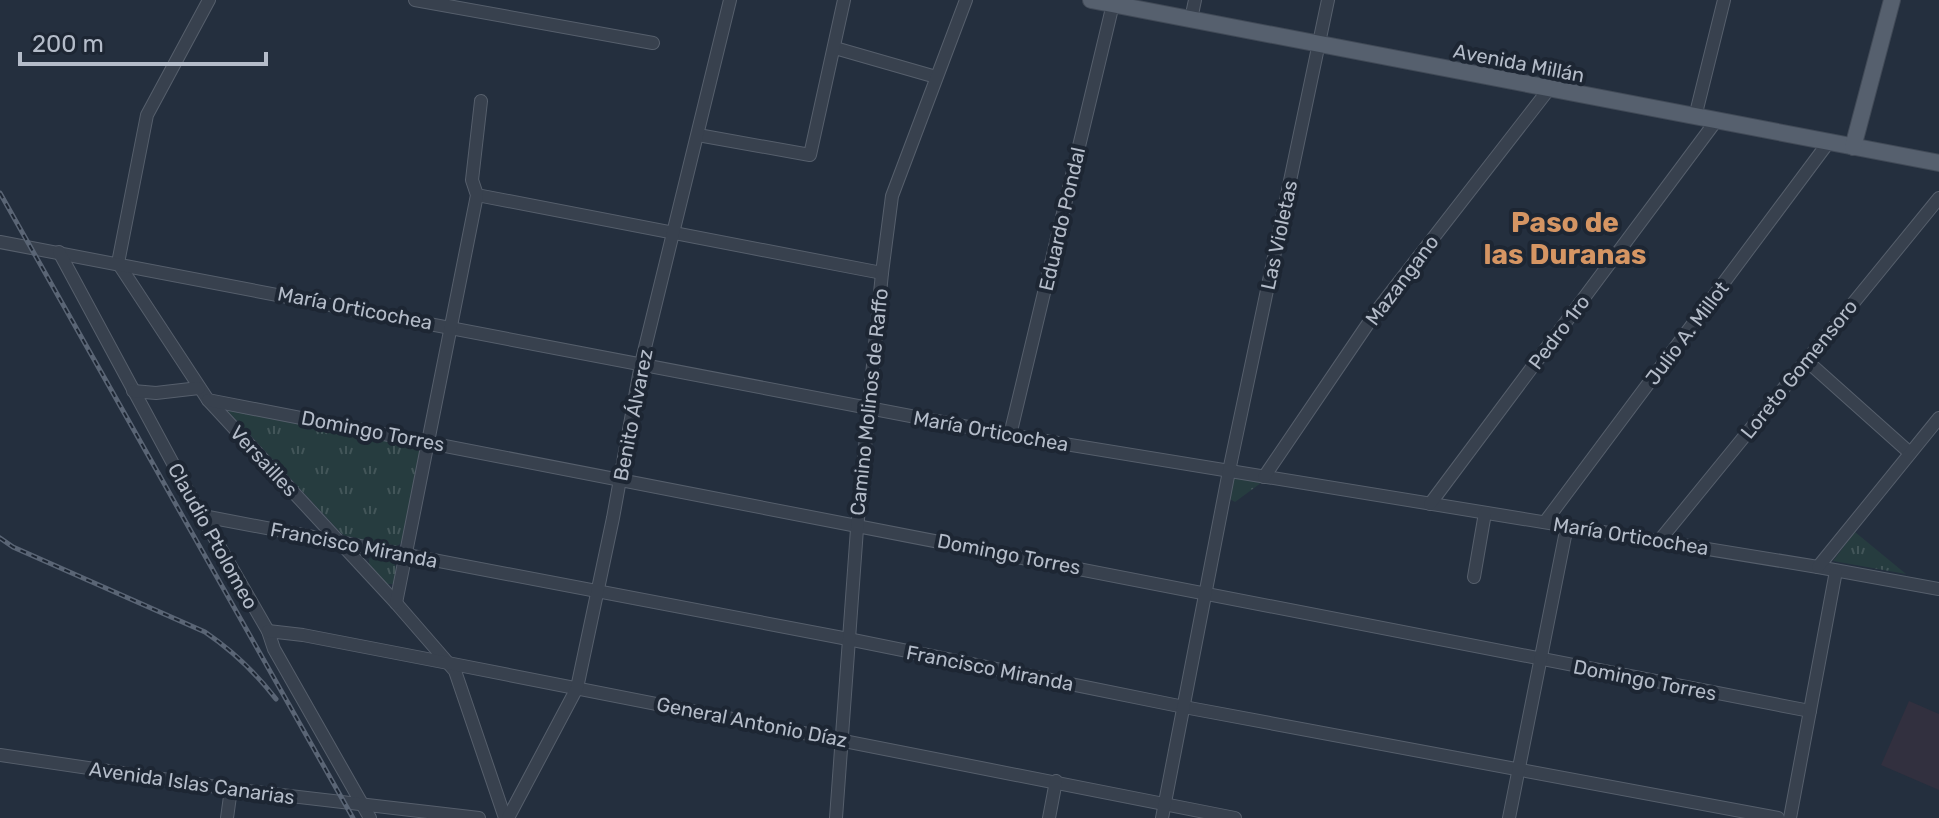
<svg xmlns="http://www.w3.org/2000/svg" width="1939" height="818" font-family="Rubik,sans-serif">
  <style>
    .medical { fill: #32303f }
    .grass { fill: url(#grass-tufts) }
    .lines { fill: none; stroke-linecap: round; stroke-linejoin: round }
    .minor-casing { stroke: #565f6c; stroke-width: 14 }
    .major-casing { stroke: #414a57; stroke-width: 18 }
    .minor { stroke: #38414e; stroke-width: 12 }
    .major { stroke: #56606e; stroke-width: 16 }
    .rail-casing { stroke: #5a6575; stroke-width: 5 }
    .rail { stroke: #1d2633; stroke-width: 2; stroke-dasharray: 6; stroke-linecap: butt }
    .labels { text-anchor: middle; dominant-baseline: central; stroke-width: 8; stroke-linejoin: round; paint-order: stroke }
    .street-label { font-size: 20px; fill: #b4bcc9; stroke: #1d2633 }
    .district-label { font-size: 28px; font-weight: bold; fill: #d59563; stroke: #1d2633 }
  </style>
  <defs>
    <pattern id="grass-tufts" width="24" height="20" patternUnits="userSpaceOnUse" patternTransform="scale(2)"><rect width="24" height="20" fill="#263c3f"/><path d="M3 7l-1-3M5 7V3M7 7l1-3M15 17l-1-3M17 17v-4M19 17l1-3" fill="none" stroke="#435659"/></pattern>
  </defs>
  <rect width="100%" height="100%" fill="#242f3e"/>
  <!-- medical -->
  <path class="medical" d="M1909 701 1939 714V790L1881 765Z"/>
  <!-- grass -->
  <g class="grass">
    <path d="M226 409 417 446 420 451 402 542 395 548 348 538 341 533Z"/>
    <path d="M1234 477 1265 480 1235 502 1228 498Z"/>
    <path d="M1855 532 1906 574 1833 561Z"/>
    <path d="M374 556C394 556 399 564 395 584H387L369 564V559Z"/>
  </g>
  <g class="lines">
    <!-- minor casing -->
    <g class="minor-casing">
      <g id="minor">
        <path d="M209 0 147 115 118 263 208 400 396 603 455 671 505 818"/>
        <path d="M415 0 653 43"/>
        <path d="M1191 19 1195 0"/>
        <path d="M835 48 936 77"/>
        <path d="M1695 117 1724 0"/>
        <path d="M698 135 810 155 844 0"/>
        <path d="M477 195 882 273"/>
        <path d="M0 242 1010 435 1818 567 1939 589"/>
        <path d="M59 252 191 497 268 631 274 649 370 818"/>
        <path d="M1807 361 1910 453"/>
        <path d="M133 391 156 393 199 388"/>
        <path d="M208 400 1810 711"/>
        <path d="M1010 435 1113 4"/>
        <path d="M1264 477 1378 309 1549 89"/>
        <path d="M1430 504 1716 121"/>
        <path d="M203 516 848 639 1184 707 1778 818"/>
        <path d="M1545 522 1828 143"/>
        <path d="M1659 541 1939 198"/>
        <path d="M1818 567 1939 418"/>
        <path d="M1474 577 1485 513"/>
        <path d="M396 603 477 195 472 180 481 101"/>
        <path d="M268 631 303 635 448 663 1235 818"/>
        <path d="M0 755 231 789 479 818"/>
        <path d="M227 818 231 789"/>
        <path d="M508 818 577 688 613 518 641 364 730 0"/>
        <path d="M836 818 857 529 882 273 892 196 966 0"/>
        <path d="M1049 818 1056 781"/>
        <path d="M1162 818 1229 471 1328 0"/>
        <path d="M1509 818 1567 526"/>
        <path d="M1790 818 1836 571"/>
      </g>
    </g>
    <!-- major casing -->
    <g class="major-casing">
      <g id="major">
        <path d="M1091 0 1939 163"/>
        <path d="M1853 147 1892 0"/>
      </g>
    </g>
    <!-- minor -->
    <use href="#minor" class="minor"/>
    <!-- major -->
    <use href="#major" class="major"/>
    <!-- rail casing -->
    <g class="rail-casing">
      <g id="rail">
        <path d="M0 193 353 818"/>
        <path d="M0 538 13 547 205 632C233 651 255 672 276 699"/>
      </g>
    </g>
    <!-- rail -->
    <use href="#rail" class="rail"/>
  </g>
  <g class="labels">
    <!-- street labels -->
    <g class="street-label">
      <text transform="translate(1519 63) rotate(11)">Avenida Millán</text>
      <text transform="translate(1062 219) rotate(-77)">Eduardo Pondal</text>
      <text transform="translate(1279 235) rotate(-78)">Las Violetas</text>
      <text transform="translate(1402 280) rotate(-53)">Mazangano</text>
      <text transform="translate(355 308) rotate(11)">María Orticochea</text>
      <text transform="translate(1559 332) rotate(-53)">Pedro 1ro</text>
      <text transform="translate(1687 333) rotate(-53)">Julio A. Millot</text>
      <text transform="translate(1799 369) rotate(-51)">Loreto Gomensoro</text>
      <text transform="translate(869 402) rotate(-84)">Camino Molinos de Raffo</text>
      <text transform="translate(633 415) rotate(-79)">Benito Álvarez</text>
      <text transform="translate(373 431) rotate(11)">Domingo Torres</text>
      <text transform="translate(991 431) rotate(10)">María Orticochea</text>
      <text transform="translate(264 461) rotate(47)">Versailles</text>
      <text transform="translate(213 536) rotate(61)">Claudio Ptolomeo</text>
      <text transform="translate(1631 536) rotate(9)">María Orticochea</text>
      <text transform="translate(354 545) rotate(11)">Francisco Miranda</text>
      <text transform="translate(1009 554) rotate(11)">Domingo Torres</text>
      <text transform="translate(990 668) rotate(11)">Francisco Miranda</text>
      <text transform="translate(1645 680) rotate(11)">Domingo Torres</text>
      <text transform="translate(752 722) rotate(11)">General Antonio Díaz</text>
      <text transform="translate(192 783) rotate(8)">Avenida Islas Canarias</text>
    </g>
    <!-- district labels -->
    <g class="district-label">
      <text x="1565" y="222">Paso de<tspan x="1565" dy="32">las Duranas</tspan></text>
    </g>
  </g>
  <!-- scale -->
  <path d="M20 52v12h246v-12" fill="none" stroke="#b4bcc9" stroke-width="4"/>
  <text x="32" y="52" font-size="24" fill="#b4bcc9" stroke="#1d2633" stroke-width="6" paint-order="stroke">200 m</text>
</svg>
